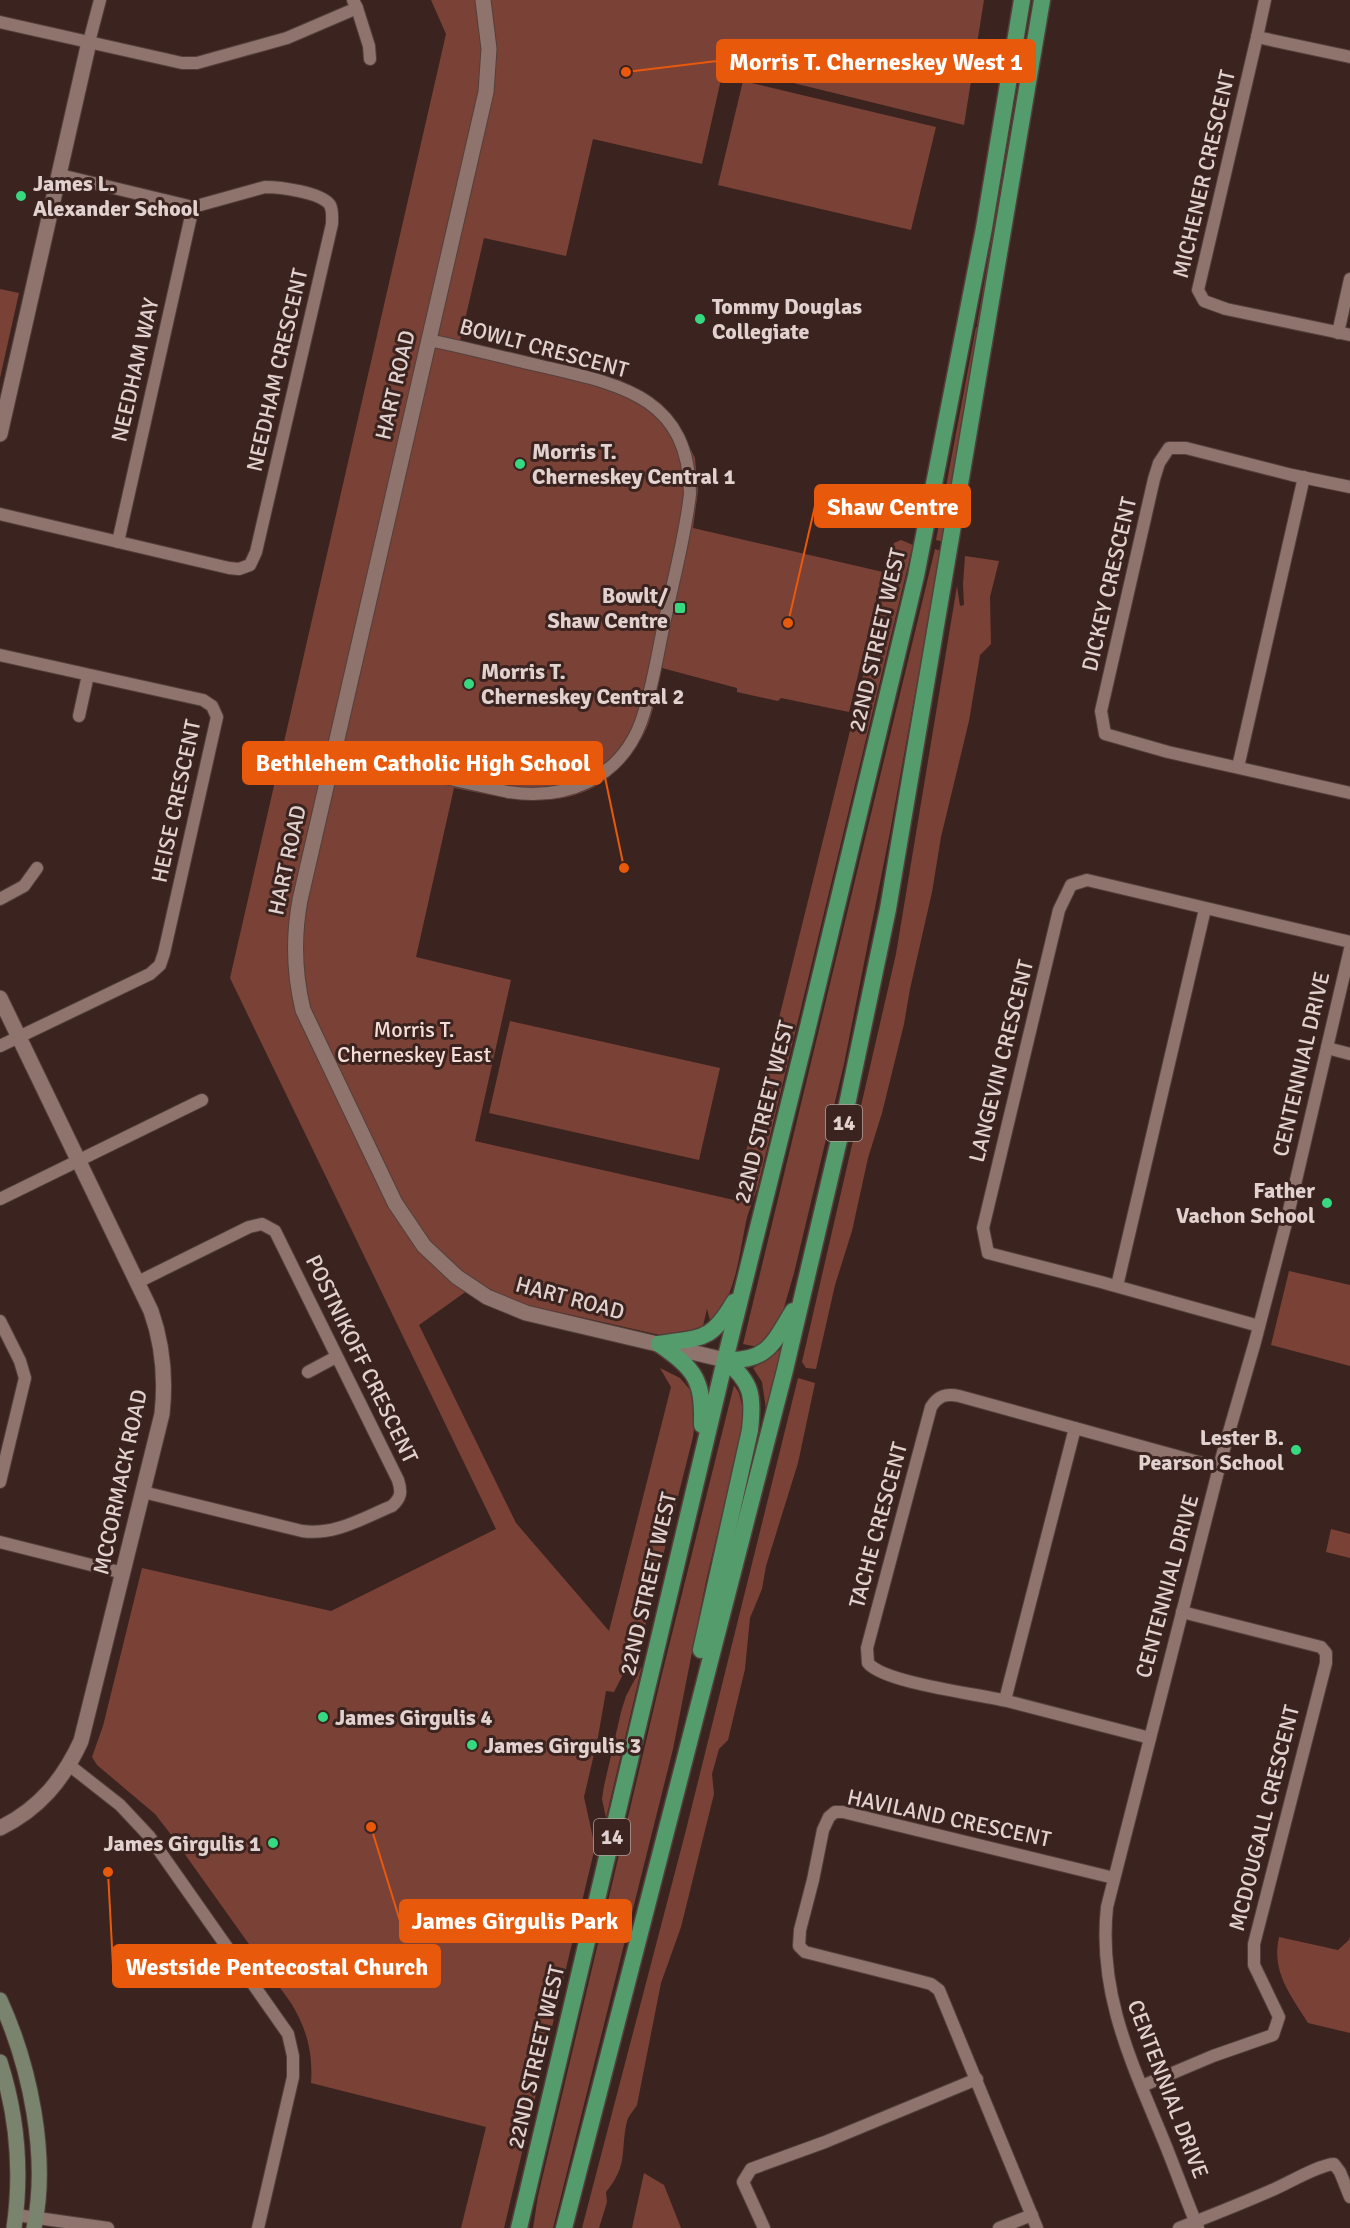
<svg xmlns="http://www.w3.org/2000/svg" width="1350" height="2228" font-family="Signika,sans-serif">
  <style>
    .green { fill: #7a4136 }
    .lines { fill: none; stroke-linecap: round; stroke-linejoin: round }
    .minor-casing { stroke: #53403c; stroke-width: 14 }
    .tertiary-casing { stroke: #53403c; stroke-width: 17 }
    .secondary-casing { stroke: #53403c; stroke-width: 17 }
    .trunk-casing { stroke: #53403c; stroke-width: 19 }
    .minor { stroke: #8f736d; stroke-width: 12 }
    .tertiary { stroke: #8f736d; stroke-width: 15 }
    .secondary { stroke: #79836d; stroke-width: 15 }
    .trunk { stroke: #549c6c; stroke-width: 16 }
    .poi-dot { fill: #36d880; stroke: #3b241f; stroke-width: 2 }
    .labels { text-anchor: middle; dominant-baseline: central; stroke-width: 6; stroke-linejoin: round; paint-order: stroke }
    .shield { fill: #3b241f; stroke: #b09e9a; stroke-width: 1.5 }
    .shield-label { font-size: 21px; font-weight: bold; fill: #e2d2cf }
    .street-label { font-size: 22px; fill: #e2d2cf; stroke: #3b241f }
    .poi-label { font-size: 22px; font-weight: bold; fill: #e2d2cf; stroke: #3b241f; text-anchor: start }
    .park-label { font-size: 22px; fill: #f6ddd7; stroke: #3b241f }
    .leader { fill: none; stroke: #e8590c; stroke-width: 2 }
    .callout-dot { fill: #e8590c; stroke: #3b241f; stroke-width: 2 }
    .callout { fill: #e8590c; stroke: #e8590c; stroke-width: 2 }
    .callout-label { font-size: 24px; text-anchor: middle; font-weight: bold; fill: #fff }
  </style>
  <rect width="100%" height="100%" fill="#3b241f"/>
  <!-- green -->
  <g class="green">
    <path d="M431 0H984L964 125 724 66 702 164 593 139 566 256 484 238 460 341 620 380 646 393 660 403 678 424 695 458 698 491 693 528 883 572 849 712 781 698 778 701 737 692V688L662 668C658 686 655 705 649 722 644 737 635 749 625 761 578 817 516 800 454 788L416 957 511 980 475 1141 734 1200 848 739 894 543 901 540 913 545 758 1186C754 1199 747 1213 745 1227 738 1262 735 1296 711 1324L707 1309 702 1330 671 1336 660 1335 527 1305 502 1295 478 1283 419 1325 516 1523 609 1631 671 1387 660 1368 680 1378 691 1391 697 1403 693 1437 643 1635 614 1692 606 1691 598 1737 584 1797 595 1847 504 2228H461L486 2127 311 2083C313 2053 307 2029 291 2003L169 1832 155 1814 97 1765 92 1757 103 1726 142 1568 331 1611 496 1529 230 978 446 34Z"/>
    <path d="M1033 0H1037L980 324H977Z"/>
    <path d="M743 81 936 127 911 230 718 185Z"/>
    <path d="M0 289 19 293 0 378Z"/>
    <path d="M976 327 981 328 944 542 936 540Z"/>
    <path d="M935 549 941 551 890 832 844 1064 794 1273 783 1311 762 1348 743 1344Z"/>
    <path d="M965 556 999 561 990 597 991 644 980 655 969 721 941 837 932 892 910 989 904 1024 882 1113 868 1158 852 1231 835 1285 816 1369 806 1368 802 1362 896 954 957 586 960 606 964 605 963 584Z"/>
    <path d="M510 1021 720 1068 699 1160 489 1113Z"/>
    <path d="M1289 1271 1350 1285V1366L1271 1345Z"/>
    <path d="M782 1348 766 1409 762 1382 753 1368 768 1359Z"/>
    <path d="M798 1378 815 1383 798 1463 766 1566 762 1589 750 1618 745 1669 728 1740 719 1749 712 1774 714 1794 681 1927 661 1983 637 2105C634 2110 629 2115 627 2121 620 2151 629 2164 606 2192L607 2202 599 2228H582L686 1830Z"/>
    <path d="M734 1385 739 1393 745 1417 706 1581 673 1749 553 2228H533L538 2196 661 1678Z"/>
    <path d="M1331 1529 1350 1534V1558L1326 1552Z"/>
    <path d="M642 1666 606 1818 602 1799 604 1786 621 1712 626 1696Z"/>
    <path d="M1350 1936V2033L1308 2023C1291 1995 1271 1972 1279 1937L1338 1950 1349 1940Z"/>
    <path d="M644 2173 664 2185 681 2228H632Z"/>
  </g>
  <g class="lines">
    <!-- minor casing -->
    <g class="minor-casing">
      <g id="minor">
        <path d="M357 8 369 46 370 59"/>
        <path d="M0 22 182 63H197L287 38 357 8 353 0"/>
        <path d="M1257 37 1265 0"/>
        <path d="M89 42 100 0"/>
        <path d="M1350 57 1257 37 1198 290 1204 301 1226 309 1350 335"/>
        <path d="M1338 333 1350 279"/>
        <path d="M1350 487 1292 475 1186 448H1169L1159 463 1154 479 1101 711 1105 734 1168 752 1350 793"/>
        <path d="M0 514 229 568 239 569 250 565 256 552 332 224C332 218 333 211 330 205 321 192 279 187 265 187L193 207 60 175"/>
        <path d="M118 542 193 207"/>
        <path d="M0 655 203 700 212 706 217 717 164 953 160 965 150 974 0 1046"/>
        <path d="M79 716 88 675"/>
        <path d="M333 753 508 792C565 801 620 779 641 722 652 691 657 656 664 624 673 581 685 538 690 494 689 398 623 385 545 367 506 358 467 348 429 340"/>
        <path d="M1238 767 1304 477"/>
        <path d="M0 899 24 886 37 868"/>
        <path d="M1327 1048 1350 1054"/>
        <path d="M0 1199 202 1100"/>
        <path d="M138 1282 249 1227 262 1224 275 1231 398 1480C402 1492 401 1498 392 1506 363 1518 334 1536 302 1531L143 1492"/>
        <path d="M1117 1286 1205 909"/>
        <path d="M0 1321 20 1361 25 1378 0 1482"/>
        <path d="M1259 1326 1101 1282 988 1253 983 1228 1059 910 1071 885 1087 880 1350 942"/>
        <path d="M308 1372 336 1357"/>
        <path d="M0 1542 123 1573"/>
        <path d="M1005 1700 1075 1428"/>
        <path d="M1150 1738C1102 1726 1055 1713 1007 1701 978 1694 884 1683 868 1663L867 1648 931 1407C938 1396 946 1393 959 1396L1220 1468"/>
        <path d="M69 1765 120 1805 149 1836 288 2034 293 2056V2077L258 2228"/>
        <path d="M1142 2086 1213 2056 1273 2035 1279 2017 1254 1965V1944L1326 1663V1653L1321 1647 1182 1612"/>
        <path d="M16 2215 108 2228"/>
        <path d="M764 2228 743 2182 751 2169 825 2142 977 2079"/>
        <path d="M999 2228 1032 2215"/>
        <path d="M1037 2228 939 1990 931 1984 916 1980 805 1952 799 1946 800 1930 813 1880 823 1830 829 1817 835 1812H843L1114 1878"/>
        <path d="M1179 2228C1210 2216 1240 2204 1270 2191 1287 2184 1318 2165 1334 2164L1340 2172 1350 2197"/>
        <path d="M1198 2228C1185 2197 1174 2165 1161 2134 1130 2059 1098 1991 1107 1907L1222 1456 1255 1342 1286 1223 1350 949"/>
      </g>
    </g>
    <!-- tertiary casing -->
    <g class="tertiary-casing">
      <g id="tertiary">
        <path d="M483 0 489 49 486 92 300 900C293 938 294 973 303 1010L395 1203 424 1246 457 1277 487 1297 526 1313 725 1360"/>
        <path d="M0 434 89 42"/>
        <path d="M0 998 151 1311C163 1345 166 1378 162 1414L81 1741C63 1780 39 1809 0 1828"/>
      </g>
    </g>
    <!-- secondary casing -->
    <g class="secondary-casing">
      <g id="secondary">
        <path d="M0 2000C30 2066 49 2156 34 2228"/>
        <path d="M0 2062C17 2115 22 2172 14 2228"/>
      </g>
    </g>
    <!-- trunk casing -->
    <g class="trunk-casing">
      <g id="trunk">
        <path d="M659 1344C696 1370 703 1380 702 1425"/>
        <path d="M659 1344C701 1337 711 1342 734 1302"/>
        <path d="M725 1360C767 1362 773 1344 793 1311"/>
        <path d="M701 1650 750 1430C754 1396 752 1382 725 1360"/>
        <path d="M519 2228 725 1360 807 1031 916 576 984 228 1022 0"/>
        <path d="M564 2228 785 1370 844 1119 888 909 1042 0"/>
      </g>
    </g>
    <!-- minor -->
    <use href="#minor" class="minor"/>
    <!-- tertiary -->
    <use href="#tertiary" class="tertiary"/>
    <!-- secondary -->
    <use href="#secondary" class="secondary"/>
    <!-- trunk -->
    <use href="#trunk" class="trunk"/>
  </g>
  <!-- markers -->
  <g class="poi-dot">
    <circle cx="21" cy="196" r="6"/>
    <circle cx="700" cy="319" r="6"/>
    <circle cx="520" cy="464" r="6"/>
    <rect x="674" y="602" width="12" height="12" rx="3"/>
    <circle cx="469" cy="684" r="6"/>
    <circle cx="1327" cy="1203" r="6"/>
    <circle cx="1296" cy="1450" r="6"/>
    <circle cx="323" cy="1717" r="6"/>
    <circle cx="472" cy="1745" r="6"/>
    <circle cx="273" cy="1843" r="6"/>
  </g>
  <g class="labels">
    <!-- shield labels -->
    <g class="shield">
      <rect x="826" y="1105" width="36" height="36" rx="4.5"/>
      <rect x="594" y="1819" width="36" height="36" rx="4.5"/>
    </g>
    <g class="shield-label">
      <text x="844" y="1123">14</text>
      <text x="612" y="1837">14</text>
    </g>
    <!-- street labels -->
    <g class="street-label">
      <text transform="translate(1204 174) rotate(-77)">MICHENER CRESCENT</text>
      <text transform="translate(544 348) rotate(15)">BOWLT CRESCENT</text>
      <text transform="translate(135 370) rotate(-77)">NEEDHAM WAY</text>
      <text transform="translate(277 370) rotate(-77)">NEEDHAM CRESCENT</text>
      <text transform="translate(395 385) rotate(-77)">HART ROAD</text>
      <text transform="translate(1109 584) rotate(-77)">DICKEY CRESCENT</text>
      <text transform="translate(877 640) rotate(-77)">22ND STREET WEST</text>
      <text transform="translate(176 801) rotate(-78)">HEISE CRESCENT</text>
      <text transform="translate(287 860) rotate(-78)">HART ROAD</text>
      <text transform="translate(1001 1061) rotate(-76)">LANGEVIN CRESCENT</text>
      <text transform="translate(1301 1064) rotate(-77)">CENTENNIAL DRIVE</text>
      <text transform="translate(764 1112) rotate(-76)">22ND STREET WEST</text>
      <text transform="translate(570 1298) rotate(15)">HART ROAD</text>
      <text transform="translate(362 1359) rotate(64)">POSTNIKOFF CRESCENT</text>
      <text transform="translate(120 1482) rotate(-78)">MCCORMACK ROAD</text>
      <text transform="translate(878 1525) rotate(-75)">TACHE CRESCENT</text>
      <text transform="translate(648 1584) rotate(-77)">22ND STREET WEST</text>
      <text transform="translate(1167 1586) rotate(-75)">CENTENNIAL DRIVE</text>
      <text transform="translate(949 1818) rotate(12)">HAVILAND CRESCENT</text>
      <text transform="translate(1264 1818) rotate(-76)">MCDOUGALL CRESCENT</text>
      <text transform="translate(536 2057) rotate(-77)">22ND STREET WEST</text>
      <text transform="translate(1168 2089) rotate(69)">CENTENNIAL DRIVE</text>
    </g>
    <!-- poi labels -->
    <g class="poi-label">
      <text x="33" y="183">James L.<tspan x="33" dy="25">Alexander School</tspan></text>
      <text x="712" y="306">Tommy Douglas<tspan x="712" dy="25">Collegiate</tspan></text>
      <text x="532" y="451">Morris T.<tspan x="532" dy="25">Cherneskey Central 1</tspan></text>
      <text x="668" y="595" text-anchor="end">Bowlt/<tspan x="668" dy="25">Shaw Centre</tspan></text>
      <text x="481" y="671">Morris T.<tspan x="481" dy="25">Cherneskey Central 2</tspan></text>
      <text x="1315" y="1190" text-anchor="end">Father<tspan x="1315" dy="25">Vachon School</tspan></text>
      <text x="1284" y="1437" text-anchor="end">Lester B.<tspan x="1284" dy="25">Pearson School</tspan></text>
      <text x="335" y="1717">James Girgulis 4</text>
      <text x="484" y="1745">James Girgulis 3</text>
      <text x="261" y="1843" text-anchor="end">James Girgulis 1</text>
    </g>
    <!-- park labels -->
    <g class="park-label">
      <text x="414" y="1029">Morris T.<tspan x="414" dy="25">Cherneskey East</tspan></text>
    </g>
  </g>
  <!-- callouts -->
  <path class="leader" d="M626 72L717 61M788 623L815 506M624 868L602 763M371 1827L400 1921M108 1872L113 1966"/>
  <g class="callout-dot">
    <circle cx="626" cy="72" r="6"/>
    <circle cx="788" cy="623" r="6"/>
    <circle cx="624" cy="868" r="6"/>
    <circle cx="371" cy="1827" r="6"/>
    <circle cx="108" cy="1872" r="6"/>
  </g>
  <g class="callout">
    <rect x="717" y="40" width="318" height="42" rx="6"/>
    <rect x="815" y="485" width="155" height="42" rx="6"/>
    <rect x="243" y="742" width="359" height="42" rx="6"/>
    <rect x="400" y="1900" width="231" height="42" rx="6"/>
    <rect x="113" y="1945" width="327" height="42" rx="6"/>
  </g>
  <g class="callout-label">
    <text x="876" y="70">Morris T. Cherneskey West 1</text>
    <text x="893" y="515">Shaw Centre</text>
    <text x="423" y="771">Bethlehem Catholic High School</text>
    <text x="515" y="1929">James Girgulis Park</text>
    <text x="277" y="1975">Westside Pentecostal Church</text>
  </g>
</svg>
